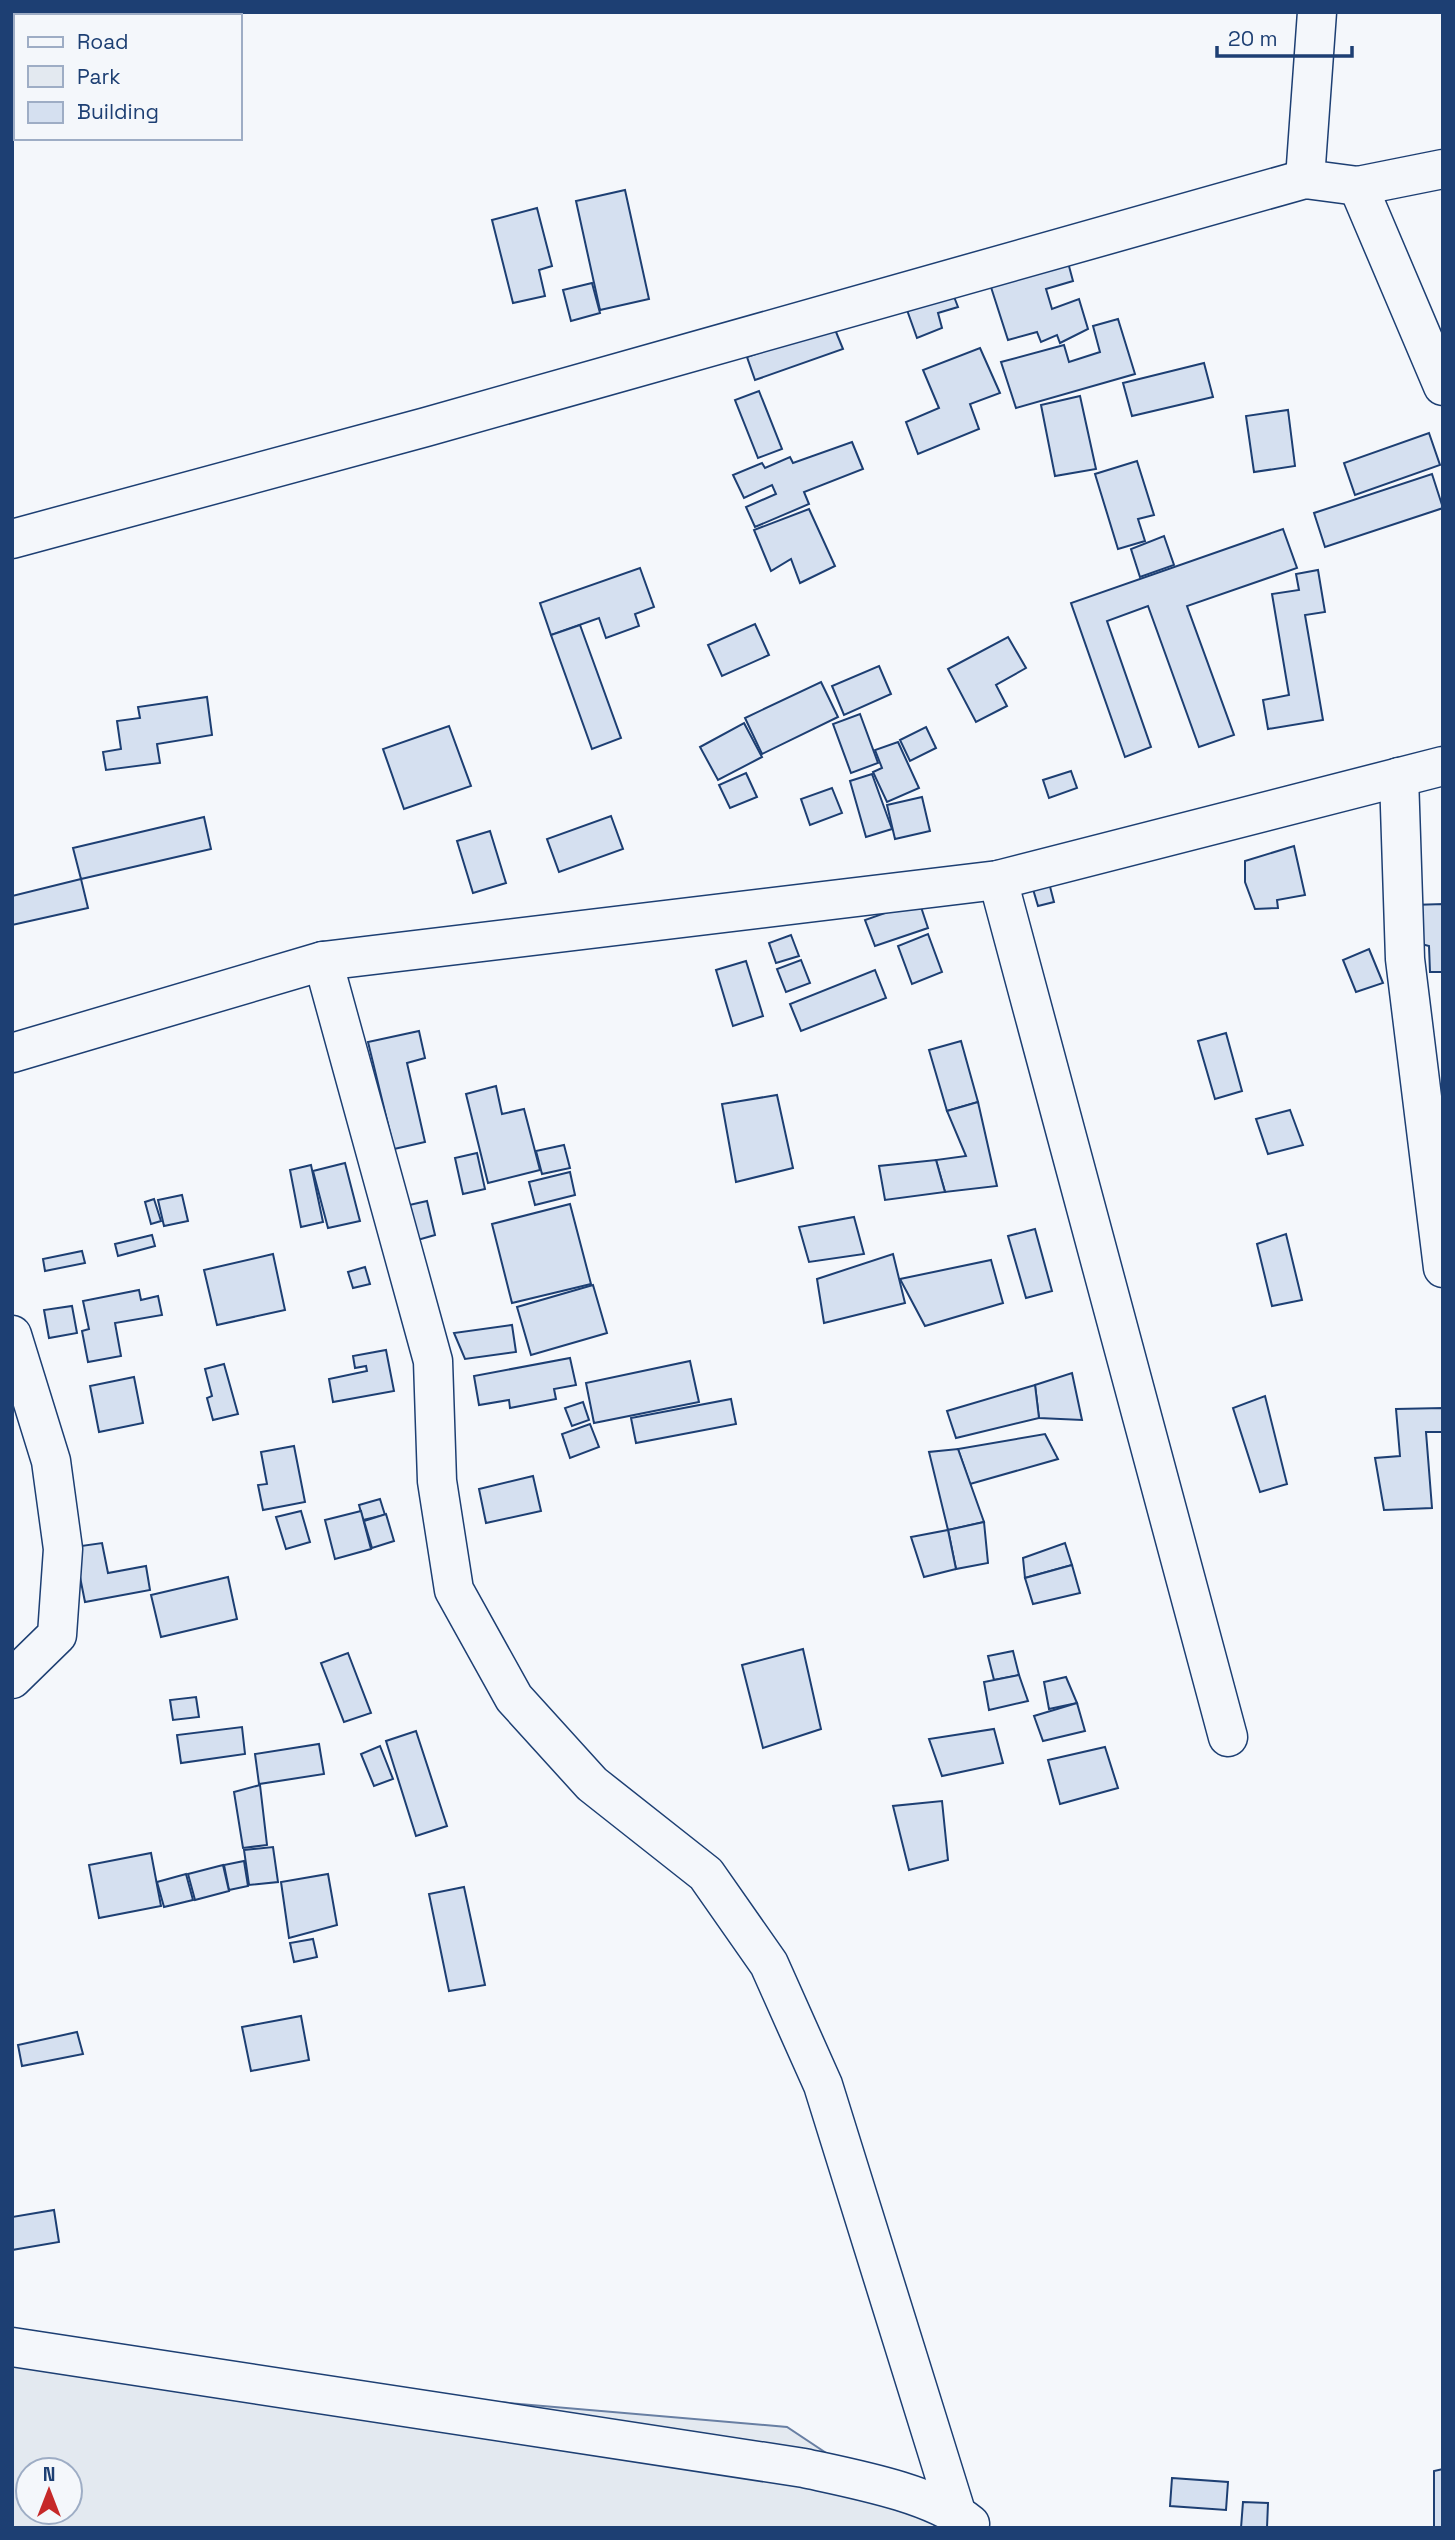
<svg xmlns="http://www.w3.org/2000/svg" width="1455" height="2540" font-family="'Space Grotesk',sans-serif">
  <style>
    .green { fill: #e3e9f0; stroke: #687fa3; stroke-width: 2; fill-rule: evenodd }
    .building { fill: #d5e0f0; stroke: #1d3f73; stroke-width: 2 }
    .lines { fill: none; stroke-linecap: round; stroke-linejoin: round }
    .minor-casing { stroke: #1d3f73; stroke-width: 41 }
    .minor { stroke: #f4f7fb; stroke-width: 38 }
  </style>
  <rect width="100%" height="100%" fill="#f4f7fb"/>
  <!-- green -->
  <path class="green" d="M12 2365 382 2392 787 2427 939 2528H12ZM28 2470H70V2512H28Z"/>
  <!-- building -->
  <g class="building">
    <path d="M625 190 649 299 600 310 576 201Z"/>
    <path d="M537 208 552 266 539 270 545 296 513 303 492 220Z"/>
    <path d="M1066 255 1073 281 1046 289 1052 309 1079 299 1088 329 1060 343 1057 335 1041 342 1037 332 1008 340 989 281Z"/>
    <path d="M592 283 600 313 571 321 563 290Z"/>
    <path d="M951 289 958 307 938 313 942 328 917 338 907 310Z"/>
    <path d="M1118 319 1135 374 1016 408 1001 362 1064 345 1069 362 1100 352 1093 326Z"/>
    <path d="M834 327 843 349 755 380 747 357Z"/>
    <path d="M980 348 1000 393 970 404 979 429 918 454 906 422 939 408 923 370Z"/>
    <path d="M1204 363 1213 397 1132 416 1123 383Z"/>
    <path d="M759 391 782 449 758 458 735 400Z"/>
    <path d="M1080 396 1096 469 1055 476 1041 405Z"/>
    <path d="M1288 410 1295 466 1254 472 1246 416Z"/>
    <path d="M1429 433 1440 465 1355 495 1344 463Z"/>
    <path d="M852 442 863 469 804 492 809 504 755 527 746 507 776 494 772 485 744 498 733 475 762 463 765 468 790 457 793 463Z"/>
    <path d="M1137 461 1154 515 1138 519 1145 541 1118 549 1095 474Z"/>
    <path d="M1432 474 1443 508 1325 547 1314 513Z"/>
    <path d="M809 509 835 566 800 583 791 559 771 571 754 530Z"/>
    <path d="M1283 529 1297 568 1187 606 1234 735 1199 747 1148 606 1107 621 1151 747 1125 757 1071 603Z"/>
    <path d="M1164 536 1174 565 1140 577 1131 549Z"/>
    <path d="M640 568 654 607 635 614 639 626 606 638 599 618 551 635 540 603Z"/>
    <path d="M1318 570 1325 612 1305 615 1323 720 1268 729 1263 700 1289 695 1272 594 1299 590 1296 574Z"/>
    <path d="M755 624 769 655 722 676 708 645Z"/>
    <path d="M580 625 621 738 592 749 551 635Z"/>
    <path d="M1008 637 1026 668 996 685 1007 706 976 722 948 669Z"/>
    <path d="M879 666 891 694 844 715 832 686Z"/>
    <path d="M821 682 838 717 762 754 745 718Z"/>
    <path d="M207 697 212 735 157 744 160 763 106 770 103 752 121 749 117 721 140 718 138 707Z"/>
    <path d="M860 714 878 763 851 773 833 724Z"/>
    <path d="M744 723 762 757 718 780 700 747Z"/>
    <path d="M449 726 471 786 404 809 383 749Z"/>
    <path d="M926 727 936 748 910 761 900 740Z"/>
    <path d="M898 742 919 788 887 802 873 772 882 768 875 750Z"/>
    <path d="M1071 771 1077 788 1049 798 1043 780Z"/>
    <path d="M746 773 757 797 730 808 719 785Z"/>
    <path d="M872 774 892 829 866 837 850 781Z"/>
    <path d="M832 788 842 813 810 825 801 799Z"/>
    <path d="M922 797 930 831 895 839 887 805Z"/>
    <path d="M611 816 623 849 559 872 547 839Z"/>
    <path d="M204 817 211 849 81 879 73 848Z"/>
    <path d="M490 831 506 883 473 893 457 841Z"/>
    <path d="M1294 846 1305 895 1277 900 1278 908 1255 909 1245 882V861Z"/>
    <path d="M1047 875 1054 902 1038 906 1030 879Z"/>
    <path d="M81 879 88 908 12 925V896Z"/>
    <path d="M919 901 928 928 875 946 865 920Z"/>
    <path d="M1443 904V972H1430L1429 946 1414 942 1412 905Z"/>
    <path d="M928 934 942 972 912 984 898 946Z"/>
    <path d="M791 935 799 956 776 963 769 943Z"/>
    <path d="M1369 949 1383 983 1356 992 1343 960Z"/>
    <path d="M801 960 810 983 786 992 777 969Z"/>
    <path d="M746 961 763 1016 733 1026 716 970Z"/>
    <path d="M875 970 886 998 801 1031 790 1004Z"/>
    <path d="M419 1031 425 1058 407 1063 425 1142 394 1149 368 1042Z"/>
    <path d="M1226 1033 1242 1091 1215 1099 1198 1041Z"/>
    <path d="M961 1041 978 1102 947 1111 929 1050Z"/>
    <path d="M496 1086 502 1114 524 1109 540 1170 488 1183 466 1094Z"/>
    <path d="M777 1095 793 1168 736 1182 722 1104Z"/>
    <path d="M978 1102 997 1186 945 1192 936 1160 966 1156 947 1111Z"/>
    <path d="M1290 1110 1303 1145 1268 1154 1256 1119Z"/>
    <path d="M564 1145 570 1168 542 1174 536 1151Z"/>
    <path d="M477 1153 485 1189 463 1194 455 1158Z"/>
    <path d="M936 1160 945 1192 885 1200 879 1166Z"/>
    <path d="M345 1163 360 1221 328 1228 313 1171Z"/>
    <path d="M311 1165 323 1222 301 1227 290 1170Z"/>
    <path d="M570 1172 575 1195 535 1205 529 1182Z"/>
    <path d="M182 1195 188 1221 164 1226 158 1200Z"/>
    <path d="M154 1199 161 1221 151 1224 145 1202Z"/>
    <path d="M427 1201 435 1235 414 1241 405 1206Z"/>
    <path d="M570 1204 591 1284 512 1303 492 1224Z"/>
    <path d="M854 1217 864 1254 809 1262 799 1227Z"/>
    <path d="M1035 1229 1052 1291 1026 1298 1008 1236Z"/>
    <path d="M1286 1234 1302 1300 1272 1306 1257 1244Z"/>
    <path d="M152 1235 155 1246 118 1256 115 1244Z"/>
    <path d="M82 1251 85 1263 45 1271 43 1259Z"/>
    <path d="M273 1254 285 1310 217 1325 204 1270Z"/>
    <path d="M893 1254 905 1303 824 1323 817 1279Z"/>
    <path d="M991 1260 1003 1303 925 1326 900 1279Z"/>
    <path d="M365 1267 370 1284 353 1288 348 1272Z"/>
    <path d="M593 1285 607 1333 531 1355 517 1307Z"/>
    <path d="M139 1290 141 1300 158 1296 162 1315 115 1323 121 1356 88 1362 82 1331 89 1329 83 1301Z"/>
    <path d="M72 1306 77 1333 49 1338 44 1310Z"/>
    <path d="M512 1325 516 1352 465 1359 454 1333Z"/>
    <path d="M386 1350 394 1391 333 1402 329 1379 367 1371 366 1366 355 1368 353 1356Z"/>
    <path d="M570 1358 576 1385 554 1389 556 1399 510 1408 509 1400 479 1405 474 1376Z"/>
    <path d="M690 1361 699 1402 594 1423 586 1383Z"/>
    <path d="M224 1364 238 1414 213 1420 207 1398 212 1396 205 1369Z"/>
    <path d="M1072 1373 1082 1420 1039 1418 1035 1385Z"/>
    <path d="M134 1377 143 1423 99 1432 90 1386Z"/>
    <path d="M1035 1385 1039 1418 956 1438 947 1411Z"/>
    <path d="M1265 1396 1287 1484 1260 1492 1233 1408Z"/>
    <path d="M731 1399 736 1424 636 1443 631 1418Z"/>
    <path d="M583 1402 589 1420 572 1426 565 1408Z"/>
    <path d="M1443 1408V1432H1426L1432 1508 1384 1510 1375 1458 1400 1456 1396 1409Z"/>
    <path d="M590 1424 599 1447 570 1458 562 1434Z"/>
    <path d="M1045 1434 1058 1459 970 1484 958 1449Z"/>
    <path d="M294 1446 305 1502 263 1510 258 1485 267 1484 261 1452Z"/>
    <path d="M958 1449 984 1522 948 1530 929 1452Z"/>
    <path d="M533 1476 541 1511 486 1523 479 1489Z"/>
    <path d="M380 1499 385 1515 363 1520 359 1505Z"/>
    <path d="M301 1511 310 1542 286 1549 276 1517Z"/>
    <path d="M361 1511 371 1549 335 1559 325 1520Z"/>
    <path d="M386 1514 394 1541 372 1548 364 1521Z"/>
    <path d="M984 1522 988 1563 956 1569 948 1530Z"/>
    <path d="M948 1530 956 1569 924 1577 911 1537Z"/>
    <path d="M102 1543 108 1573 146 1566 150 1590 85 1602 74 1547Z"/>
    <path d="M1065 1543 1072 1565 1025 1578 1023 1558Z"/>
    <path d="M1072 1565 1080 1593 1033 1604 1025 1578Z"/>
    <path d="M228 1577 237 1619 161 1637 151 1595Z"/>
    <path d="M803 1649 821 1729 763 1748 742 1665Z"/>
    <path d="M1013 1651 1019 1675 994 1680 988 1656Z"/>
    <path d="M348 1653 371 1713 344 1722 321 1663Z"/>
    <path d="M1019 1675 1028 1701 989 1710 984 1682Z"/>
    <path d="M1066 1677 1077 1703 1049 1709 1044 1682Z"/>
    <path d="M196 1697 199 1717 173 1720 170 1700Z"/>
    <path d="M1077 1703 1085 1731 1043 1741 1034 1716Z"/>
    <path d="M242 1727 245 1754 181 1763 177 1735Z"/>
    <path d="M994 1729 1003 1763 942 1776 929 1739Z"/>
    <path d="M416 1731 447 1826 416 1836 386 1741Z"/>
    <path d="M319 1744 324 1774 259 1784 255 1754Z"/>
    <path d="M380 1746 393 1779 374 1786 361 1754Z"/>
    <path d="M1105 1747 1118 1788 1060 1804 1048 1760Z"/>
    <path d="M260 1785 267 1845 243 1848 234 1792Z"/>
    <path d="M942 1801 948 1860 909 1870 893 1806Z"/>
    <path d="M273 1847 278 1882 249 1885 244 1850Z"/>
    <path d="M151 1853 161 1906 99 1918 89 1865Z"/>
    <path d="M244 1861 248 1886 229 1890 224 1865Z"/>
    <path d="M223 1865 229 1891 195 1900 188 1874Z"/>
    <path d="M186 1874 193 1900 164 1907 157 1882Z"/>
    <path d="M328 1874 337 1925 289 1938 281 1882Z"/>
    <path d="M464 1887 485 1985 449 1991 429 1894Z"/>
    <path d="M313 1939 317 1957 294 1962 290 1943Z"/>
    <path d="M301 2016 309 2060 251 2071 242 2027Z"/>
    <path d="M77 2032 83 2054 22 2066 18 2045Z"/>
    <path d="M54 2210 59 2242 12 2250V2217Z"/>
    <path d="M1443 2469V2528H1434V2471Z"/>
    <path d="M1172 2478 1228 2482 1226 2510 1170 2506Z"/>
    <path d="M1243 2502 1268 2503 1267 2528H1241Z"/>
  </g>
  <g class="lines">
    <!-- minor casing -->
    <g class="minor-casing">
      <g id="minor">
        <path d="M1305 179 1317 12"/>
        <path d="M1358 186 1443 386"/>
        <path d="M12 539 426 427 1305 179 1358 186 1443 169"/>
        <path d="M1399 777 1405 959 1443 1268"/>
        <path d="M998 880 1228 1737"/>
        <path d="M323 961 433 1361 437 1481 454 1590 514 1698 592 1784 706 1874 769 1964 823 2085 956 2512"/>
        <path d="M12 1053 323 961 998 880 1443 766"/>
        <path d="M12 1335 51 1461 63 1549 57 1635 12 1679"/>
        <path d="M12 2347 804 2468C854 2479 931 2493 970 2524"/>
      </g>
    </g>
    <!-- minor -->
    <use href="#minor" class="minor"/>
  </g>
  <!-- border -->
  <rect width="1455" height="2540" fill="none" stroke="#1d3f73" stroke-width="28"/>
  <!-- legend -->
  <rect x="14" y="14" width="228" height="126" fill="#f4f7fb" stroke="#9eadc5" stroke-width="2"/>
  <rect x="28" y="37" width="35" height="10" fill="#f4f7fb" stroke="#9eadc5" stroke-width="2"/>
  <text x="77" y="49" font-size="21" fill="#1d3f73">Road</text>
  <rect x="28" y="66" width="35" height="21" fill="#e3e9f0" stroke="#9eadc5" stroke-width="2"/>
  <text x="77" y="84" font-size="21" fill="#1d3f73">Park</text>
  <rect x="28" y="102" width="35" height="21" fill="#d5e0f0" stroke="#9eadc5" stroke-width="2"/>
  <text x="77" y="119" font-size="21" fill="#1d3f73">Building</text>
  <!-- north arrow -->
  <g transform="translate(49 2491)"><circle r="33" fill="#f4f7fb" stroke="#9eadc5" stroke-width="2"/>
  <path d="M0-5L12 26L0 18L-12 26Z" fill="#c62828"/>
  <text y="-10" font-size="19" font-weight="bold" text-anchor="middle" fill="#1d3f73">N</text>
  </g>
  <!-- scale -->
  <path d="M1217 46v10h135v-10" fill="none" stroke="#1d3f73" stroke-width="3.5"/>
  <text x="1228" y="46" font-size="21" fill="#1d3f73" stroke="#f4f7fb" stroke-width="5" paint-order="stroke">20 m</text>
</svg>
